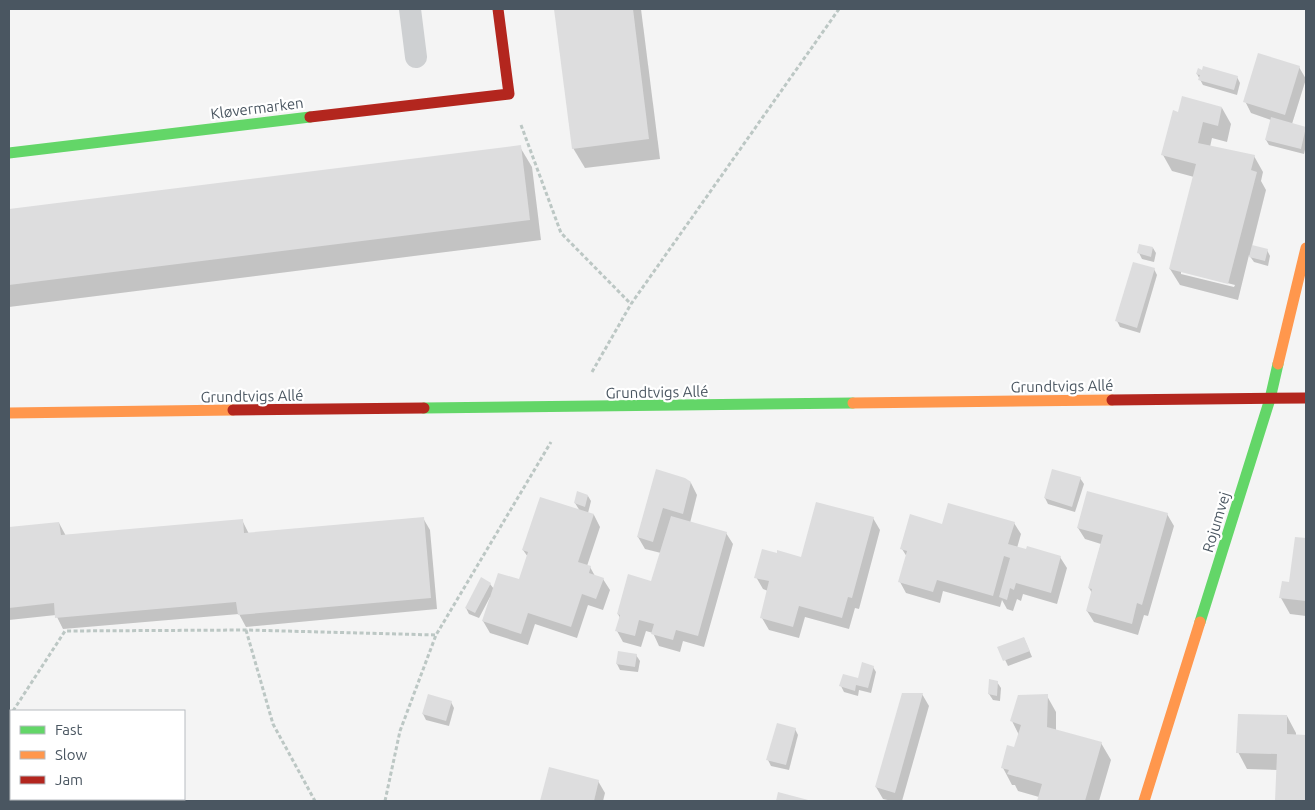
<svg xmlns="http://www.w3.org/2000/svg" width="1315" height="810" font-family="Ubuntu,sans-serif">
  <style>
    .shadow { fill: #0003; fill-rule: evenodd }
    .building { fill: #ddddde }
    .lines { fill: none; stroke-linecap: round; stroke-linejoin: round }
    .path { stroke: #bcc7c4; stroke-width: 3; stroke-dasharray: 4 2.5; stroke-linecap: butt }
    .lane { stroke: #ced0d2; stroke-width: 22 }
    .fast { stroke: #63d668; stroke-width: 11 }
    .slow { stroke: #ff974d; stroke-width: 11 }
    .jam { stroke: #b3261e; stroke-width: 11 }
    .labels { text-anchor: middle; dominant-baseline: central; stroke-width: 4.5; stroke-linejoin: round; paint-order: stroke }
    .street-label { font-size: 15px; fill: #4a5661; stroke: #fff }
  </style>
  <rect width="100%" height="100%" fill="#f4f4f4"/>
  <!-- shadow -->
  <g class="shadow">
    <path d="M555 9H641L660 159 585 168 573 148Z"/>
    <path d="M1299 67 1306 79 1292 124 1306 128V145L1304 154 1269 145 1266 140 1271 120 1251 113 1245 101Z"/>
    <path d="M1197 74 1237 77 1240 83 1237 95 1203 85Z"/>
    <path d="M1222 108 1231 124 1227 142 1212 138 1210 147 1254 156 1263 172 1261 181 1266 190 1252 246 1267 250 1270 256 1268 266 1254 262 1249 255 1238 300 1180 285 1170 269 1194 177 1172 171 1163 155 1179 113ZM1181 271 1235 285 1234 287 1181 274Z"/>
    <path d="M520 147 532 167 541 240 9 307V210Z"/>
    <path d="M1153 248 1156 253 1154 262 1142 259 1139 253Z"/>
    <path d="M1154 269 1157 275 1140 333 1120 327 1117 321Z"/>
    <path d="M1080 478 1084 484 1075 512 1048 504 1045 498Z"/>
    <path d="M684 479 691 483 697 495 690 523 726 533 733 544 704 647 683 641 680 652 659 646 653 633 646 631 641 647 623 642 617 631 620 618 618 614 652 583 661 553 645 549 638 537Z"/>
    <path d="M588 496 591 501 588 513 594 515 600 527 587 566 590 567 595 576 603 579 610 590 603 610 588 605 577 638 535 624 528 645 490 633 483 621 491 598 490 597 479 618 469 614 466 608 490 584 494 589 520 581 528 557 523 550 580 511 575 503Z"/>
    <path d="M1167 514 1174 526 1148 616 1144 615 1138 635 1094 622 1087 611 1092 593 1089 588 1101 544 1085 539 1078 528Z"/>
    <path d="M423 518 430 530 437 609 246 627 239 614 63 629 56 615 9 620V528L59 523 66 536 242 520 249 534Z"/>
    <path d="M873 518 880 530 859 609 855 608 849 629 805 617 799 638 769 630 762 618 768 591 763 589 756 577 802 558Z"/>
    <path d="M1014 523 1021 534 1017 548 1060 557 1067 568 1057 604 1023 594 1021 601 1017 599 1013 611 1007 609 1002 600 1000 607 943 591 940 603 906 593 900 582 907 557 902 549 943 525Z"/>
    <path d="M1296 538 1306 540V616L1290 614 1281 598 1290 583Z"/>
    <path d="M1024 638 1032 657 1008 666 999 647Z"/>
    <path d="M636 655 640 661 638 672 620 670 617 664Z"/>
    <path d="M873 667 876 672 871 693 859 690 858 696 844 692 841 686 859 679Z"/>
    <path d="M997 682 1001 688 1000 701 993 700 989 694Z"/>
    <path d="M922 694 929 706 902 801H892L883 799 876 787Z"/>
    <path d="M1047 696 1056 712V731L1101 743 1111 760 1099 801H1038L1039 797 1018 791 1015 785H1012L1003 768 1015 749 1019 735 1012 721Z"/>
    <path d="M451 702 454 708 449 726 426 720 423 714Z"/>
    <path d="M1287 716 1296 733V736H1306V801H1277V770L1247 769 1238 752Z"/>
    <path d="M795 729 798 735 789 770 771 766 768 760Z"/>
    <path d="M550 768 598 781 605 793 603 801H542Z"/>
  </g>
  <!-- building -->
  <g class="building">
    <path d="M554 9H633L649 139 572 149Z"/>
    <path d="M1258 53 1300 66 1285 115 1243 102Z"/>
    <path d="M1203 66 1238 76 1234 90 1198 80 1200 75 1196 74 1198 68 1202 70Z"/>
    <path d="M1182 96 1222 107 1218 126 1203 122 1198 143 1255 155 1251 170 1257 172 1228 284 1169 269 1196 164 1161 155 1173 110 1178 112Z"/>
    <path d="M1271 117 1306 127 1301 149 1265 140Z"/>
    <path d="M521 145 530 220 9 285V209Z"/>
    <path d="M1139 244 1153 247 1151 257 1137 253Z"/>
    <path d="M1252 245 1268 249 1265 261 1249 257Z"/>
    <path d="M1133 262 1155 268 1137 328 1115 321Z"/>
    <path d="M656 469 685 478 691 482 683 514 663 508 653 542 637 537Z"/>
    <path d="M1052 469 1081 477 1072 507 1044 498Z"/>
    <path d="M577 491 588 495 585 507 574 503Z"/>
    <path d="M1087 491 1168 513 1142 605 1137 603 1132 624 1086 611 1092 589 1088 588 1103 535 1077 528Z"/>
    <path d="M540 497 594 514 578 562 591 566 589 573 604 578 596 599 582 594 571 627 528 613 521 634 482 621 498 573 519 579 528 552 522 550Z"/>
    <path d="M816 502 874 517 852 598 848 597 842 618 799 606 793 627 760 618 769 581 754 578 762 549 777 553V550L801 557Z"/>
    <path d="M948 503 1015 522 1008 544 1026 549 1027 546 1061 556 1051 593 1016 583 1014 590 1010 588 1007 600 999 597 1010 558 1004 556 993 596 937 580 933 592 898 582 907 551 900 549 910 514 942 524Z"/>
    <path d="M671 516 727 532 698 636 676 630 673 640 651 634 654 624 639 620 635 636 615 631 620 615 617 614 628 574 651 581Z"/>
    <path d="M424 517 431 598 238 615 236 602 55 618 54 603 9 608V527L59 522 61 535 243 519 244 533Z"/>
    <path d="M1295 537 1306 538V601L1279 598 1282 581 1289 582Z"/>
    <path d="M481 577 491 583 475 613 465 608Z"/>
    <path d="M1024 637 1030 651 1003 661 997 647Z"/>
    <path d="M618 651 637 654 635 667 616 664Z"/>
    <path d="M862 662 874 666 868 688 856 685 855 691 839 686 843 674 858 678Z"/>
    <path d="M989 679 998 681 997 696 988 694Z"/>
    <path d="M902 693H923L895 793 875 787Z"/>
    <path d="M428 694 452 701 446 721 422 714Z"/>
    <path d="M1048 694 1047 727 1102 742 1085 801H1037L1042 784 1007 774 1009 770 1001 768 1007 745 1014 747 1021 725 1010 721 1018 695Z"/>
    <path d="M1238 714 1287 715V734L1306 735V801H1275L1277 754 1236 753Z"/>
    <path d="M777 723 796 728 786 765 766 760Z"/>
    <path d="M549 767 599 780 594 801H540Z"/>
    <path d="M778 792 812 801H776Z"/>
  </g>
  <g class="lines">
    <!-- path -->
    <g class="path">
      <path d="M521 125 561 233 631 304"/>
      <path d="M592 372 631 304 839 9"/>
      <path d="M246 630 273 724 315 801"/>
      <path d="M13 711 65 631 246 630 436 635"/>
      <path d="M9 717 11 713"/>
      <path d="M385 801 400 731 436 635 551 442"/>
    </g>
    <!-- lane -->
    <path class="lane" d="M410 9 416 57"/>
    <!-- fast -->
    <g class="fast">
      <path d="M9 153 310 117"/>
      <path d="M424 408 853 403"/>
      <path d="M1200 622 1270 399 1278 364"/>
    </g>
    <!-- slow -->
    <g class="slow">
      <path d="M1278 364 1306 248"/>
      <path d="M853 403 1112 400"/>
      <path d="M9 413 233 410"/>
      <path d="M1144 801 1200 622"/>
    </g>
    <!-- jam -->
    <g class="jam">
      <path d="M310 117 509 94 498 9"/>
      <path d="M1112 400 1306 398"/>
      <path d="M233 410 424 408"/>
    </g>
  </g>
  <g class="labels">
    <!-- street labels -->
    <g class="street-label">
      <text transform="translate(257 108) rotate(-7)">Kløvermarken</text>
      <text transform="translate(1062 386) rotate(-1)">Grundtvigs Allé</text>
      <text transform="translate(657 392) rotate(-1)">Grundtvigs Allé</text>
      <text transform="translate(252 396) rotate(-1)">Grundtvigs Allé</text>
      <text transform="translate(1216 522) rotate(-73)">Rojumvej</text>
    </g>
  </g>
  <!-- border -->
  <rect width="1315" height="810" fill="none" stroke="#4a5661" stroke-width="20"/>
  <!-- legend -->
  <rect x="10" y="710" width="175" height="90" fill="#ffffff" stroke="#b7bbc0"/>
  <rect x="20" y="726" width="25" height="8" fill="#63d668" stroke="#b7bbc0"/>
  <text x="55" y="735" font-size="15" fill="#4a5661">Fast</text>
  <rect x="20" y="751" width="25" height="8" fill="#ff974d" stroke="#b7bbc0"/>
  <text x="55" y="760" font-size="15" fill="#4a5661">Slow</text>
  <rect x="20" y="776" width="25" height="8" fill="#b3261e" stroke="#b7bbc0"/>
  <text x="55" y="785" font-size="15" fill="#4a5661">Jam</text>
</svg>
